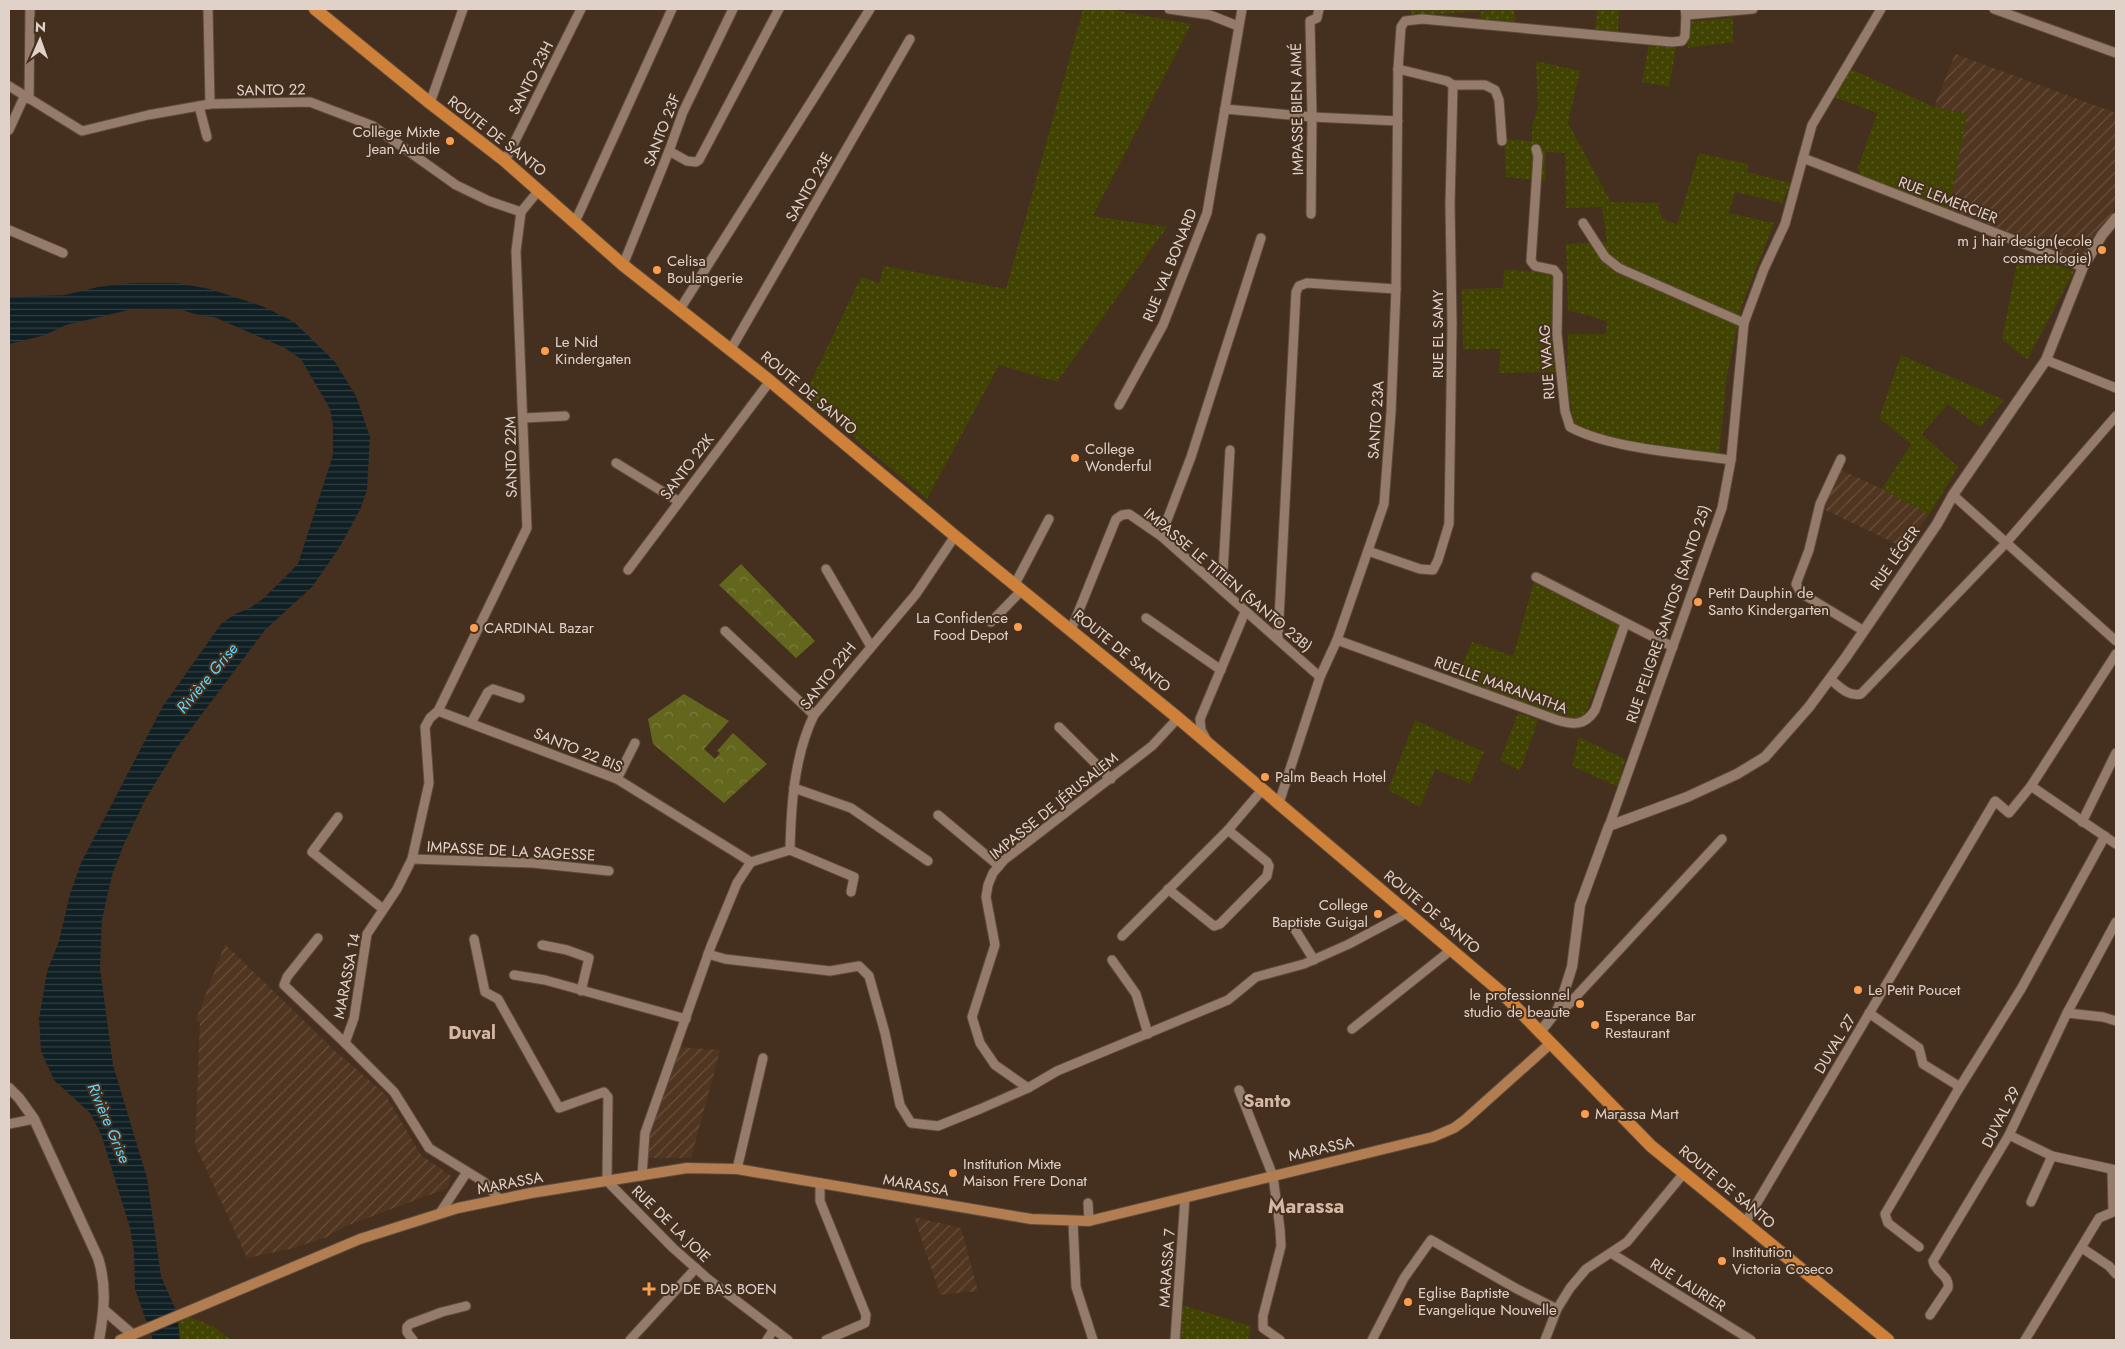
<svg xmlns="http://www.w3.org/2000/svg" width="2125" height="1349" font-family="Jost,sans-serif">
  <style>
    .industrial { fill: url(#industrial-furrows) }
    .grass { fill: url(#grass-dots) }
    .forest { fill: url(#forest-crowns) }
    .water { fill: url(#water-rules) }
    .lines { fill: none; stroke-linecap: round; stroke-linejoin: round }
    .minor-casing { stroke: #5d4b3d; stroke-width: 11 }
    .tertiary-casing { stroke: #5d4b3d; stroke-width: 12 }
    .secondary-casing { stroke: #5d4b3d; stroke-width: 12 }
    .primary-casing { stroke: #5d4b3d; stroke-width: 14 }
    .minor { stroke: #957b69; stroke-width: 9 }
    .tertiary { stroke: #957b69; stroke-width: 10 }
    .secondary { stroke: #b27e51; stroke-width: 10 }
    .primary { stroke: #cf8139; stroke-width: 12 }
    .poi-dot { fill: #fb9e50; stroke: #452f1f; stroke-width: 2 }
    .labels { text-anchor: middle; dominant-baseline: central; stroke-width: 4; stroke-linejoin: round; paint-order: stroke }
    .street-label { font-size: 15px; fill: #e0d2c8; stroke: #452f1f }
    .poi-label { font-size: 15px; fill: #e0d2c8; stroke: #452f1f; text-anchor: start }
    .water-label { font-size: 16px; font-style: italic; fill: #5dd6fb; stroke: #452f1f }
    .quarter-label { font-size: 18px; font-weight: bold; fill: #d3b8a4; stroke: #452f1f }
    .district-label { font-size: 20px; font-weight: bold; fill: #d3b8a4; stroke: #452f1f }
  </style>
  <defs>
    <pattern id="industrial-furrows" width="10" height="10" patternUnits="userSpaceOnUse" patternTransform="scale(1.25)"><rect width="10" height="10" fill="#503520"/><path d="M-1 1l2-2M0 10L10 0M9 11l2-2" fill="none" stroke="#69513f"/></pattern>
    <pattern id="grass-dots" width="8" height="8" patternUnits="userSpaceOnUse" patternTransform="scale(1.25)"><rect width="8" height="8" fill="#414303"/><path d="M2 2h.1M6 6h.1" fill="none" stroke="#5c5d26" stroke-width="1.8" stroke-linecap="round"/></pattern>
    <pattern id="forest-crowns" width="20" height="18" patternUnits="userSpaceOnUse" patternTransform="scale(1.25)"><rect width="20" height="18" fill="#63671d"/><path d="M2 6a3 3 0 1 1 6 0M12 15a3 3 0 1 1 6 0" fill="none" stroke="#797c3c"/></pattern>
    <pattern id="water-rules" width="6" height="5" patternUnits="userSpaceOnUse" patternTransform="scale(1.25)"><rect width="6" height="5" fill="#0f1f24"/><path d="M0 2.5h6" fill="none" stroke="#323f42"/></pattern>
  </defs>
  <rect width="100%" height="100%" fill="#452f1f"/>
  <!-- industrial -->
  <g class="industrial">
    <path d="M1955 54 2116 113V206L2082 263 1948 212 1967 114 1934 107Z"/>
    <path d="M1839 469 1898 496 1929 515 1903 547 1823 509Z"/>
    <path d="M225 944 334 1050 385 1094 421 1155 451 1176 448 1188 346 1226 327 1237 294 1248 247 1258 195 1145 200 1022 196 1020Z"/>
    <path d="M679 1047 720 1050 691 1158H646L648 1134Z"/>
    <path d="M914 1217 961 1228 978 1291 940 1295Z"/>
  </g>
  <!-- grass -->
  <g class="grass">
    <path d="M1083 9H1108L1191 24 1093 216 1167 227 1057 382 999 365 927 499 804 396 861 277 879 283 884 266 1006 289Z"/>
    <path d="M1411 9H1480V11L1514 9 1517 26H1479L1480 11 1412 16Z"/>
    <path d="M1597 9H1619L1618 32 1596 31Z"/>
    <path d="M1733 18V42L1688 48 1685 22Z"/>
    <path d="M1649 45 1676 48 1669 87 1642 82Z"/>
    <path d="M1536 61 1580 71 1568 123 1611 202 1661 203 1658 207 1663 218 1677 225 1699 153 1748 164 1747 172 1791 183 1782 203 1735 192 1729 213 1774 223 1742 305 1727 375 1719 455 1613 439 1574 426 1567 382 1568 334H1606L1607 321 1568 310 1566 244 1607 242 1602 207 1566 208 1565 153 1546 152 1545 181 1506 177 1504 139 1532 141V126L1538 108Z"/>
    <path d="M1851 69 1934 107 1967 114 1948 212 1860 175 1858 168 1877 113 1834 97Z"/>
    <path d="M2019 252 2074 271 2027 360 2002 339Z"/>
    <path d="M1504 270 1556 272 1558 372 1499 373 1500 349H1463L1462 289 1503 288Z"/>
    <path d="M1901 355 2004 400 1980 427 1948 404 1922 434 1958 467 1929 515 1882 489 1911 444 1879 418Z"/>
    <path d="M1534 582 1619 626 1581 726 1456 680 1472 642 1513 656Z"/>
    <path d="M1518 713 1538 720 1520 771 1500 760Z"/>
    <path d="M1415 720 1484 752 1470 784 1435 769 1420 807 1388 790Z"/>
    <path d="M1579 737 1625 759 1618 787 1572 766Z"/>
    <path d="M1179 1304 1251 1326 1248 1340H1175Z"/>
    <path d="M177 1313 213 1326 231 1340H180Z"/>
  </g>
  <!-- forest -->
  <g class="forest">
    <path d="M741 564 815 641 796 658 719 585Z"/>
    <path d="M684 694 729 721 704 749 715 759 720 753 717 751 733 733 767 764 724 803 653 744 648 719Z"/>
  </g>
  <!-- water -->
  <path class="water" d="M132 283H177L210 289 262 306 294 322 335 362 356 396 370 437 367 490 360 510 339 548 312 587 265 630 178 746 145 800 124 844 112 875 102 919 100 968 113 1065 147 1178 161 1276 177 1313 180 1340H153L135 1289 134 1252 130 1228 101 1134 90 1113 54 1080 41 1051 39 1019 47 972 59 941 70 894 81 863 163 706 221 624 235 614 250 608 264 598 298 564 333 455V425L330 409 301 359 285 348 214 317 202 316 178 309 129 310 66 325 45 335 9 344V297L65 295 98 287Z"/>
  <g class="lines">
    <!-- minor casing -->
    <g class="minor-casing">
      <g id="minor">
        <path d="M208 9 210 104"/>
        <path d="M1169 9 1210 15 1238 26"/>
        <path d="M1685 9 1686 15 1753 9"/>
        <path d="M1994 9 2116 53"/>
        <path d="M1453 85H1485L1495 90 1499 100 1502 141"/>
        <path d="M9 86 82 131 148 115 210 104 310 102 373 126 456 185 489 201 521 212"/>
        <path d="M29 99 30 9"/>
        <path d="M430 103 463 9"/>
        <path d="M199 106 207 137"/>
        <path d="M1225 109 1312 117 1398 121"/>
        <path d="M9 130 24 97"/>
        <path d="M1536 149 1538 156 1531 261 1535 266 1554 270 1558 275 1557 334 1565 411 1570 427C1611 449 1684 453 1731 460"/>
        <path d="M669 151 687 161 696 162 699 160 779 9"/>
        <path d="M1803 158 2083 267"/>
        <path d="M505 161 581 9"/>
        <path d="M1311 214 1312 117 1310 21 1317 18 1319 9"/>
        <path d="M575 222 672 9"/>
        <path d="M1583 223 1605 257 1619 268 1744 323"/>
        <path d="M9 230 63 253"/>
        <path d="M623 265 669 151 683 112 733 9"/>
        <path d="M680 309 870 9"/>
        <path d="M731 349 910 39"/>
        <path d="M2046 360 2116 388"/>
        <path d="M1119 405 1163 325 1207 213 1242 9"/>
        <path d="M524 418 565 416"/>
        <path d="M1841 459 1820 504 1809 550 1796 584 1801 593 1864 631"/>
        <path d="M616 463 678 501"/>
        <path d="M1953 495 2116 641"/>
        <path d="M1161 536 1191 457 1261 238"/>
        <path d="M1368 551 1420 569 1433 570 1438 560 1449 524 1452 325 1450 204 1453 85 1447 81 1398 69"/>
        <path d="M826 569 870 645"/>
        <path d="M628 570 770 381"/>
        <path d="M1536 577 1673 647"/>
        <path d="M1015 584 1049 519"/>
        <path d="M1222 589 1230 450"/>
        <path d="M1146 618 1221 670"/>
        <path d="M991 622 1022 590"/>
        <path d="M1071 630 1116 519 1122 515 1129 514 1161 536 1320 677"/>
        <path d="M725 631 814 715"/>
        <path d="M1278 638 1296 292 1299 286 1307 283 1396 289"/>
        <path d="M1337 640 1557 720C1573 725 1585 726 1595 710L1625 624"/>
        <path d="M1830 679C1839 686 1848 697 1861 694L2005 544 2116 416"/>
        <path d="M438 711 617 779 751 862"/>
        <path d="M471 723 488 692 493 689 520 698"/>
        <path d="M1059 727 1111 779"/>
        <path d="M1206 739 1201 730 1200 719 1245 612"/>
        <path d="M617 779 635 743"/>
        <path d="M2031 786 2116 654"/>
        <path d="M794 788 851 808 928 861"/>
        <path d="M1279 803 1320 677 1337 640 1384 504 1391 412 1396 289 1398 69 1401 27 1405 21 1422 19 1672 42 1682 41 1685 36 1686 15"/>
        <path d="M938 815 999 866"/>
        <path d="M338 817 312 852 383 909"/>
        <path d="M2082 822 2116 753"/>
        <path d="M1609 826 1722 508 1731 460 1744 323 1764 269 1785 224 1812 125 1881 9"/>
        <path d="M790 850 854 877 851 892"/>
        <path d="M412 859 532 863 609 871"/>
        <path d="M751 862 790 850C791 806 794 756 814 715L916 594 955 536"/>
        <path d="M1168 889 1214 926 1220 924 1267 876 1269 866 1267 862 1228 830"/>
        <path d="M1291 923 1314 960"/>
        <path d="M1122 936 1228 830 1262 790"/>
        <path d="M318 938 287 977 284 985 345 1043"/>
        <path d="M474 939 485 992 498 999 559 1108 604 1092 608 1097 607 1181 673 1248 708 1279 788 1340"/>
        <path d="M542 945 567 950 589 958 581 991"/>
        <path d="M708 954 725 959 830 971 859 966 869 976 885 1033 900 1105 911 1123 938 1126 980 1109 1028 1088 1057 1071 1228 1000 1256 977 1304 964 1349 944 1407 913"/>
        <path d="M1112 960 1136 994 1148 1034"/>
        <path d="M514 975 545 980 686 1019"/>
        <path d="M1558 1009 1568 1005 1722 839"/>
        <path d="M1869 1013 1919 1048 1923 1064 1957 1085 1958 1090 1885 1214 1888 1223 1919 1247"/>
        <path d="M2067 1013 2103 1017 2116 1021"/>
        <path d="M1352 1029 1451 950"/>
        <path d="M1028 1088 995 1065 980 1043 972 1017 995 945 986 897 988 885 993 873 1004 860 1152 746 1178 718"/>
        <path d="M1239 1090 1273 1176 1280 1229 1281 1246 1263 1316V1328L1280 1340"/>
        <path d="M1958 1090 2021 989 2105 836"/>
        <path d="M9 1124 34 1119"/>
        <path d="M2009 1135 2052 1156 2116 1170"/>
        <path d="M737 1169 763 1058"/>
        <path d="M642 1176 645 1133 711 946 737 883 751 862"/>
        <path d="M820 1183V1201L866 1315 865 1323 826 1340"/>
        <path d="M499 1199 484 1182 429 1148 394 1092 345 1043 354 1018 367 934 397 889 412 859 429 783 425 727 430 718 438 711 527 528 516 251 521 212 539 190"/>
        <path d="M2031 1202 2052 1156"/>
        <path d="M1088 1203 1089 1221"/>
        <path d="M440 1213 467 1172"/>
        <path d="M1073 1222 1076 1287 1093 1340"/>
        <path d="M1745 1223 1995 801 2009 813 2031 786 2116 844"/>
        <path d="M2082 1248 2109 1266 2116 1274"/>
        <path d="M1611 1253 1751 1340"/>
        <path d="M1930 1315 1948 1288C1950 1275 1935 1273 1933 1261L2009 1135 2067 1013 2116 922"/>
        <path d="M413 1340 407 1332V1327L410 1324 442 1312 466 1306"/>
        <path d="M630 1340 696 1268"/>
        <path d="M767 1340 774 1329"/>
        <path d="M1175 1340 1185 1198"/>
        <path d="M1372 1340 1404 1278 1431 1240 1517 1289 1557 1309"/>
        <path d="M1545 1340 1557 1309 1570 1288 1586 1269 1627 1242 1684 1173"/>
        <path d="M2025 1340 2099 1218 2113 1212 2112 1170"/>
      </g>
    </g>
    <!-- tertiary casing -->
    <g class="tertiary-casing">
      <g id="tertiary">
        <path d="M1541 1031 1558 1009 1563 995 1572 967 1580 905 1609 826 1687 797 1737 774 1765 757 1809 707 1846 657 1937 524 1953 495 2046 360 2083 267 2102 235 2116 218"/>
        <path d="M9 1088 19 1098 34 1119 98 1258C107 1286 104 1312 99 1340"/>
        <path d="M104 1310 133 1335"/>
      </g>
    </g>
    <!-- secondary casing -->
    <g class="secondary-casing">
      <path id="secondary" d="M120 1340 360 1239 458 1208 531 1193 687 1168 737 1169 1031 1219 1089 1221 1433 1137 1454 1128 1465 1120 1551 1043"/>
    </g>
    <!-- primary casing -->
    <g class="primary-casing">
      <path id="primary" d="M315 9 430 103 505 161 623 265 770 381 955 536 1178 718 1501 992 1651 1146 1888 1340"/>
    </g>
    <!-- minor -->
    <use href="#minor" class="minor"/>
    <!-- tertiary -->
    <use href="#tertiary" class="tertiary"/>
    <!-- secondary -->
    <use href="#secondary" class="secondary"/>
    <!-- primary -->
    <use href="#primary" class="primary"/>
  </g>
  <!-- markers -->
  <g class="poi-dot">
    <circle cx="450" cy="141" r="5"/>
    <circle cx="2102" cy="250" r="5"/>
    <circle cx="657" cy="270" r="5"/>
    <circle cx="545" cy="351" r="5"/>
    <circle cx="1075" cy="458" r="5"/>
    <circle cx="1698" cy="602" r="5"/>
    <circle cx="1018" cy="627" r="5"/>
    <circle cx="474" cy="628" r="5"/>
    <circle cx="1265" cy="777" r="5"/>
    <circle cx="1378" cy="914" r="5"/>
    <circle cx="1858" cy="990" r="5"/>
    <circle cx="1580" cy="1004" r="5"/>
    <circle cx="1595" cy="1025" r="5"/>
    <circle cx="1585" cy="1114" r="5"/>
    <circle cx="953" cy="1173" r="5"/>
    <circle cx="1722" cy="1261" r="5"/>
    <path d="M646.5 1281.5h5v5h5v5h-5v5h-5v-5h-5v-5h5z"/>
    <circle cx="1408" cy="1302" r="5"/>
  </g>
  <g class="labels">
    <!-- street labels -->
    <g class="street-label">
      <text transform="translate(531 78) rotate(-63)">SANTO 23H</text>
      <text transform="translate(271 90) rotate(-1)">SANTO 22</text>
      <text transform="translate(1297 109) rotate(-91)">IMPASSE BIEN AIMÉ</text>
      <text transform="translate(662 130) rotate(-69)">SANTO 23F</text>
      <text transform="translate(497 136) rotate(38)">ROUTE DE SANTO</text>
      <text transform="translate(809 187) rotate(-60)">SANTO 23E</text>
      <text transform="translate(1948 200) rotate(21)">RUE LEMERCIER</text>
      <text transform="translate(1170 265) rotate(-68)">RUE VAL BONARD</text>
      <text transform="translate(1438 334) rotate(-90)">RUE EL SAMY</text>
      <text transform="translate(1547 362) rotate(-94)">RUE WAAG</text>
      <text transform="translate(809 393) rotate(40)">ROUTE DE SANTO</text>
      <text transform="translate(1376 420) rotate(-86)">SANTO 23A</text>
      <text transform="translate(511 457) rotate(-91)">SANTO 22M</text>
      <text transform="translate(687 467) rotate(-53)">SANTO 22K</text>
      <text transform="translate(1895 558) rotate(-55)">RUE LÉGER</text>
      <text transform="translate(1228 580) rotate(40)">IMPASSE LE TITIEN (SANTO 23B)</text>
      <text transform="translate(1668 614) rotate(-71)">RUE PELIGRE SANTOS (SANTO 25)</text>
      <text transform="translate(1122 651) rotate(39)">ROUTE DE SANTO</text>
      <text transform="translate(828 676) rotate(-52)">SANTO 22H</text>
      <text transform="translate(1501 685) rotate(20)">RUELLE MARANATHA</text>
      <text transform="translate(578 750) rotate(22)">SANTO 22 BIS</text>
      <text transform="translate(1054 806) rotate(-39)">IMPASSE DE JÉRUSALEM</text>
      <text transform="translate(511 851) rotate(3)">IMPASSE DE LA SAGESSE</text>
      <text transform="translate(1432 912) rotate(40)">ROUTE DE SANTO</text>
      <text transform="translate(347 976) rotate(-79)">MARASSA 14</text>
      <text transform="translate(1835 1044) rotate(-59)">DUVAL 27</text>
      <text transform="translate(2001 1117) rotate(-63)">DUVAL 29</text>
      <text transform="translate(1321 1149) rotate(-13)">MARASSA</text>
      <text transform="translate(510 1183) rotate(-11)">MARASSA</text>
      <text transform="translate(916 1185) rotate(10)">MARASSA</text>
      <text transform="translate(1727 1187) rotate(40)">ROUTE DE SANTO</text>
      <text transform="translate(671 1224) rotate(44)">RUE DE LA JOIE</text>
      <text transform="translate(1167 1268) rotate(-86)">MARASSA 7</text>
      <text transform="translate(1688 1285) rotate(32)">RUE LAURIER</text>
    </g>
    <!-- poi labels -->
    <g class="poi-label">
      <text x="440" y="132" text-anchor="end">College Mixte<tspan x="440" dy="17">Jean Audile</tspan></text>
      <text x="2092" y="241" text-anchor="end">m j hair design(ecole<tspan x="2092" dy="17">cosmetologie)</tspan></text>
      <text x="667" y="261">Celisa<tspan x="667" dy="17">Boulangerie</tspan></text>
      <text x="555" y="342">Le Nid<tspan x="555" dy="17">Kindergaten</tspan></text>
      <text x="1085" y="449">College<tspan x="1085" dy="17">Wonderful</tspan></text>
      <text x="1708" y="593">Petit Dauphin de<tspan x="1708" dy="17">Santo Kindergarten</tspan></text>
      <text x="1008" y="618" text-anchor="end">La Confidence<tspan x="1008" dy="17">Food Depot</tspan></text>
      <text x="484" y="628">CARDINAL Bazar</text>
      <text x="1275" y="777">Palm Beach Hotel</text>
      <text x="1368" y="905" text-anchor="end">College<tspan x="1368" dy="17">Baptiste Guigal</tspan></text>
      <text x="1868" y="990">Le Petit Poucet</text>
      <text x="1570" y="995" text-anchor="end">le professionnel<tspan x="1570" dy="17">studio de beaute</tspan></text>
      <text x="1605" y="1016">Esperance Bar<tspan x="1605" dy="17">Restaurant</tspan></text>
      <text x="1595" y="1114">Marassa Mart</text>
      <text x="963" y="1164">Institution Mixte<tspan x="963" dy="17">Maison Frere Donat</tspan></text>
      <text x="1732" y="1252">Institution<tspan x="1732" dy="17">Victoria Coseco</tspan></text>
      <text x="660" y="1289">DP DE BAS BOEN</text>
      <text x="1418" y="1293">Eglise Baptiste<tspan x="1418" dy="17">Evangelique Nouvelle</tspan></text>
    </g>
    <!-- water labels -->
    <g class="water-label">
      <text transform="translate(207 678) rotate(-50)">Rivière Grise</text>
      <text transform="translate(109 1123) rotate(67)">Rivière Grise</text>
    </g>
    <!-- quarter labels -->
    <g class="quarter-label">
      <text x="472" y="1033">Duval</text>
      <text x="1267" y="1101">Santo</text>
    </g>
    <!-- district labels -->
    <g class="district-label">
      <text x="1306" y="1206">Marassa</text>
    </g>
  </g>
  <!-- border -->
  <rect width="2125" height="1349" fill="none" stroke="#e0d2c8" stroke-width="20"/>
  <!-- north arrow -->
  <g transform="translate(40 40) rotate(2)" stroke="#452f1f" stroke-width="4" paint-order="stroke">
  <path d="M0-4L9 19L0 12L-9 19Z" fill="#e0d2c8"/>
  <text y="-8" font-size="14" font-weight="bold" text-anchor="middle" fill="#e0d2c8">N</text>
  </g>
</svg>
